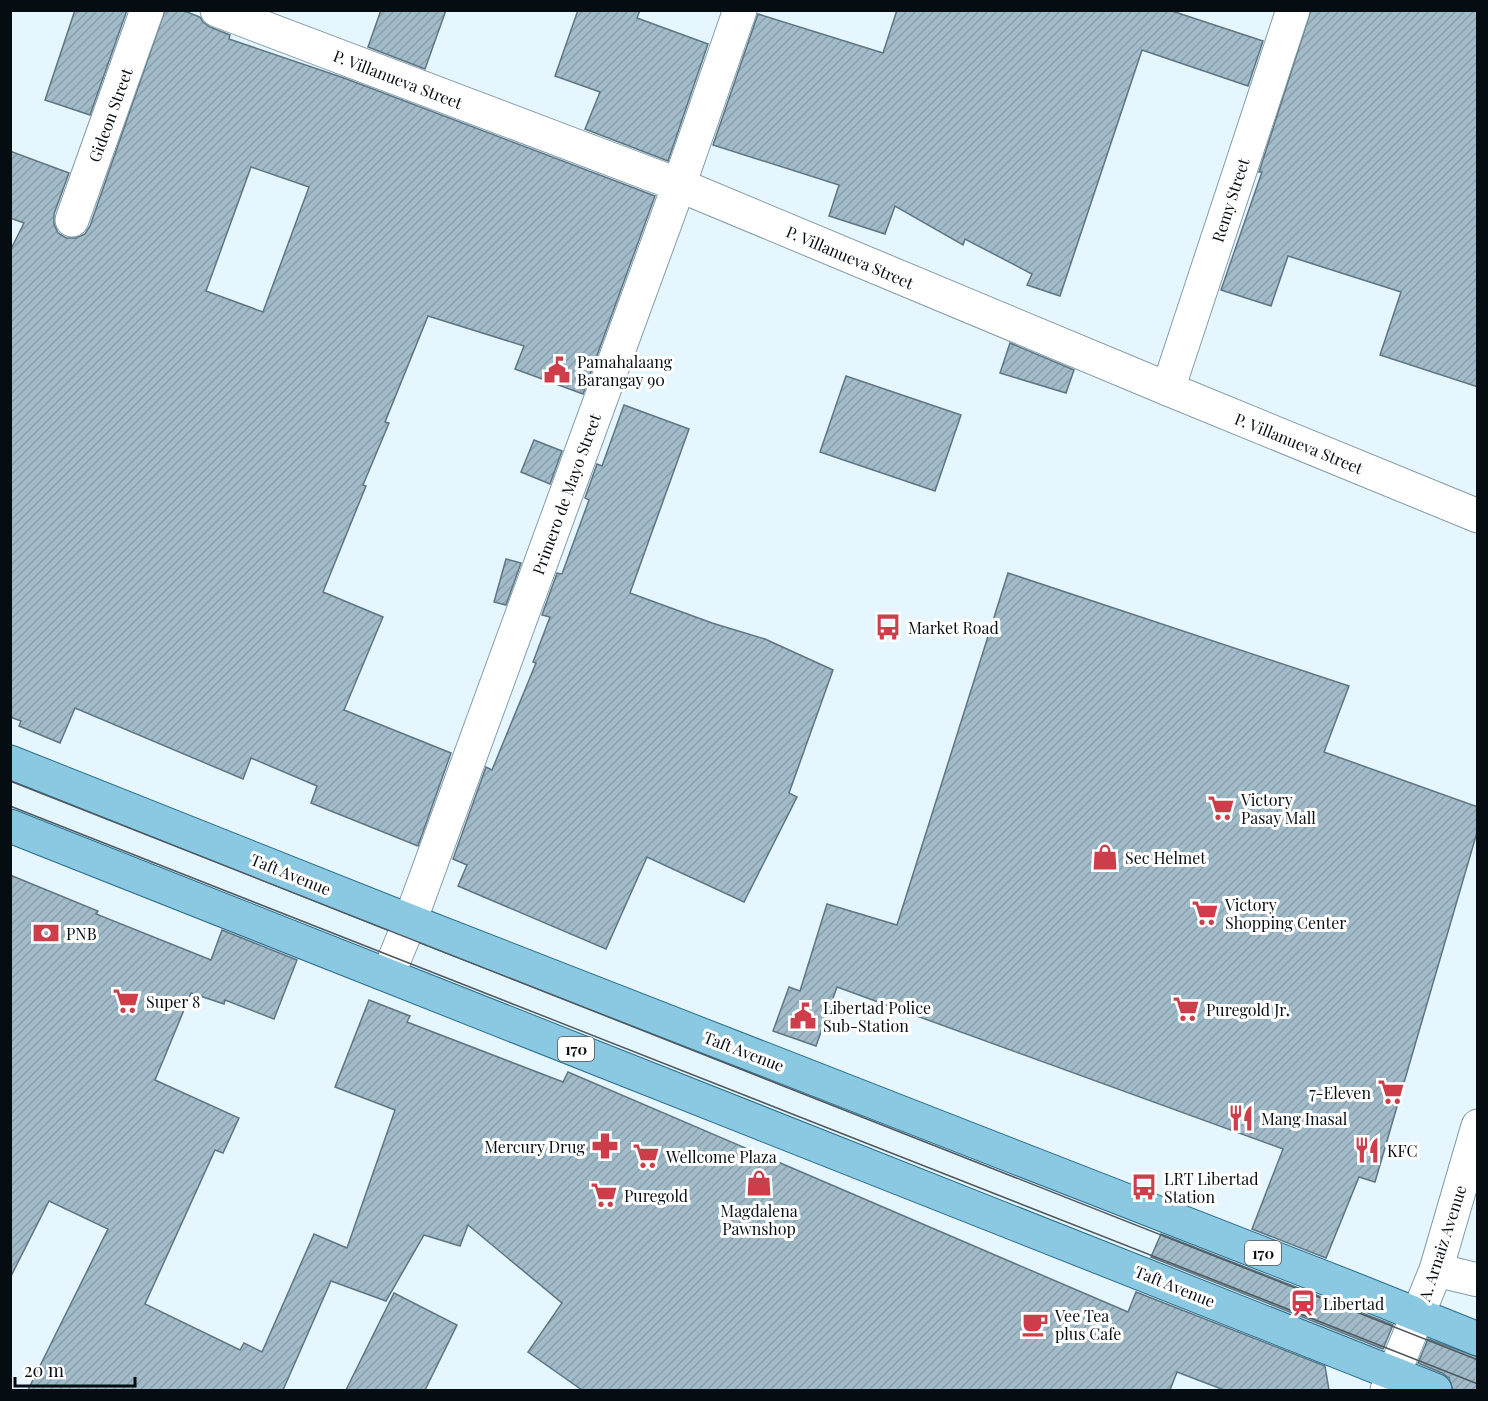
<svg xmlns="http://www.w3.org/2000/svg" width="1488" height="1401" font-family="'Playfair Display',serif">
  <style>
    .building { fill: url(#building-hatch); stroke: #5e7683; stroke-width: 1.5; fill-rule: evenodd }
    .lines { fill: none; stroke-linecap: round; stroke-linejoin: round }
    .minor-casing { stroke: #839daa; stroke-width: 35 }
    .tertiary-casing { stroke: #839daa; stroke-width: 35 }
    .secondary-casing { stroke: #839daa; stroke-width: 35 }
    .primary-casing { stroke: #296e8d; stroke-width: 35 }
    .minor { stroke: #fff; stroke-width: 33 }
    .tertiary { stroke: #fff; stroke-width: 33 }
    .secondary { stroke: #fff; stroke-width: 33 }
    .primary { stroke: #8bc8e2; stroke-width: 33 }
    .tram { stroke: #4f5a60; stroke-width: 1.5 }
    .labels { text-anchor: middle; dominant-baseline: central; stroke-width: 6; stroke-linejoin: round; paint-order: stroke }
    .shield { fill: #fff; stroke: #505659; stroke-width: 1.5 }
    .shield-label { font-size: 15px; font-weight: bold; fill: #050d12 }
    .street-label { font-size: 16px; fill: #050d12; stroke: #fff }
    .poi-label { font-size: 16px; fill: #050d12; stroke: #fff; text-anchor: start }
  </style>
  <defs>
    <pattern id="building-hatch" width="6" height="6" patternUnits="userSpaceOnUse" patternTransform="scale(1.5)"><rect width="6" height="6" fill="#a1bbc9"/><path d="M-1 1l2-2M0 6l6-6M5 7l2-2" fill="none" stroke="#89a0ac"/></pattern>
  </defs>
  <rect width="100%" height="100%" fill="#e6f6ff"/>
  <!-- building -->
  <g class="building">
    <path d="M75 10H127L90 115 45 100Z"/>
    <path d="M165 10H182L200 17 203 22 210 27 230 35 229 39 344 78 655 196 583 394 515 369 524 346 428 316 385 422 389 423 363 485 366 486 323 592 383 617 344 710 451 753 418 846 311 803 317 786 251 758 243 779 75 708 60 743 19 726 21 721 10 717V251L24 223 10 218V151L69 173 54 214V224L58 233 66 238H76L85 234 90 226ZM251 167 309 187 263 312 206 291Z"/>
    <path d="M381 10H446L425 69 368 47Z"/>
    <path d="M578 10H640L637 18 708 44 668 161 585 129 600 92 555 76Z"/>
    <path d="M897 10H1169L1263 41 1248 86 1142 50 1060 296 1027 285 1032 274 965 239 963 245 895 206 885 234 829 216 839 185 713 145 758 14 883 53Z"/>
    <path d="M1311 10H1478V387L1380 355 1401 292 1288 256 1271 306 1221 290 1262 172H1259Z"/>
    <path d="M1010 343 1074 370 1066 393 1000 373Z"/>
    <path d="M846 376 961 415 935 491 820 452Z"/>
    <path d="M624 405 689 429 630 593 712 623 765 639 833 670 789 793 797 797 744 902 647 857 606 949 458 886 467 865 453 859 486 767 492 770 536 663 533 662 550 617 542 615 557 573 562 574 589 500 585 498 597 464 602 466Z"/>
    <path d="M534 440 562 451 550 484 521 472Z"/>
    <path d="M506 559 521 563 506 605 494 602Z"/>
    <path d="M1008 573 1349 686 1324 752 1478 807V829L1375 1182 1359 1177 1326 1258 1252 1229 1283 1149 837 987 816 1046 773 1031 789 987 800 991 827 904 897 925Z"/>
    <path d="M10 875 98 911 96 914 211 960 222 930 297 960 274 1019 225 1000 224 1004 191 993 155 1080 239 1118 223 1153 215 1150 145 1304 240 1350 244 1343 262 1352 314 1234 347 1248 395 1110 335 1087 369 1000 410 1016 407 1022 563 1082 568 1072 1128 1312 1136 1292 1325 1366 1329 1390H1224L1177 1372 1170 1390H582L528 1352 562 1303 468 1225 460 1246 424 1235 386 1301 331 1281 283 1390H28L108 1229 49 1201 10 1278Z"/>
    <path d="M1161 1234 1393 1325 1383 1349 1151 1257Z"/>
    <path d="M394 1293 457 1325 425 1390H346Z"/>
    <path d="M1428 1339 1478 1357V1390H1453L1449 1378 1442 1373 1418 1363Z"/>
  </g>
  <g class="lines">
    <!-- minor casing -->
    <g class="minor-casing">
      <g id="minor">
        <path d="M217 10 679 185 1168 389 1478 516"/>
        <path d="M72 220 147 10"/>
        <path d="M1168 389 1293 10"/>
        <path d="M388 975 410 921 679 185 740 10"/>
      </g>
    </g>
    <!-- tertiary casing -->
    <g class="tertiary-casing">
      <path id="tertiary" d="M1436 1270 1478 1280"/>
    </g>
    <!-- secondary casing -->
    <g class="secondary-casing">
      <path id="secondary" d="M1387 1390 1436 1270 1478 1126"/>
    </g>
    <!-- primary casing -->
    <g class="primary-casing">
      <g id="primary">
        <path d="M10 762 410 921 1361 1292 1478 1339"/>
        <path d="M10 826 1435 1390"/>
      </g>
    </g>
    <!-- minor -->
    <use href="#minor" class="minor"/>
    <!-- tertiary -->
    <use href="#tertiary" class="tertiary"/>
    <!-- secondary -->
    <use href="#secondary" class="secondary"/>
    <!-- primary -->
    <use href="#primary" class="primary"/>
    <!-- tram -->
    <g class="tram">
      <path d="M10 781 1478 1360"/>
      <path d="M10 806 1478 1384"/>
    </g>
  </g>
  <!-- icons -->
  <defs>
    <g id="civic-bare" transform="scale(2.07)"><path d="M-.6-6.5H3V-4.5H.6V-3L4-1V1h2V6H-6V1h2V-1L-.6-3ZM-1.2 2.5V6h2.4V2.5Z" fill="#cd3d4a" stroke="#fff" stroke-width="2.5" paint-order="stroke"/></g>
    <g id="bus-bare" transform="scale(2.07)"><path d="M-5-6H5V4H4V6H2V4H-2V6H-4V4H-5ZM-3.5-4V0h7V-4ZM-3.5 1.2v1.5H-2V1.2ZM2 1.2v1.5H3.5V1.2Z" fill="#cd3d4a" stroke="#fff" stroke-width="2.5" paint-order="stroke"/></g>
    <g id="supermarket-bare" transform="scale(2.07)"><path d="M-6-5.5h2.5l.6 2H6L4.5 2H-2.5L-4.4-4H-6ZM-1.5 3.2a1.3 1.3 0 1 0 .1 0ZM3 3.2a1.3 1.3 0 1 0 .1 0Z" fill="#cd3d4a" stroke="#fff" stroke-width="2.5" paint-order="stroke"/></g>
    <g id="shop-bare" transform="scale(2.07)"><path d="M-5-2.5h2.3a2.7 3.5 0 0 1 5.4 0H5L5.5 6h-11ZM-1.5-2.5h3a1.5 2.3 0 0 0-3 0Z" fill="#cd3d4a" stroke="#fff" stroke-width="2.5" paint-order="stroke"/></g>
    <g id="bank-bare" transform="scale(2.07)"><path d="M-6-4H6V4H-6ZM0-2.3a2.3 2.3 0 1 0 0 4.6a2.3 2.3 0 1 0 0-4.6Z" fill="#cd3d4a" stroke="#fff" stroke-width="2.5" paint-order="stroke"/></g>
    <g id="restaurant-bare" transform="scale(2.07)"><path d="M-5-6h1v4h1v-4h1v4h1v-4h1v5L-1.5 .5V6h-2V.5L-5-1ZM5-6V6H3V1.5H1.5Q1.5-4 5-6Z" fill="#cd3d4a" stroke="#fff" stroke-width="2.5" paint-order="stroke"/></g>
    <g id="pharmacy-bare" transform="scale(2.07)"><path d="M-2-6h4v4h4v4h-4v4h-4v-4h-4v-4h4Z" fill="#cd3d4a" stroke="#fff" stroke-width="2.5" paint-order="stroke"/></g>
    <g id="station-bare" transform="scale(2.07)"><path d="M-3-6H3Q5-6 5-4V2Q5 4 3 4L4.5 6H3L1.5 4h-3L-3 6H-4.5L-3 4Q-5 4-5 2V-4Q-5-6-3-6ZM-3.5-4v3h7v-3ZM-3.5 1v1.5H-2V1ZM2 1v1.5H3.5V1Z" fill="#cd3d4a" stroke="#fff" stroke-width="2.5" paint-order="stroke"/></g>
    <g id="cafe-bare" transform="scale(2.07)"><path d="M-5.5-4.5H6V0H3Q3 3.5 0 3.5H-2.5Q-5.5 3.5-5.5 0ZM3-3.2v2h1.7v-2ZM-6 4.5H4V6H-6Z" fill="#cd3d4a" stroke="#fff" stroke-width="2.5" paint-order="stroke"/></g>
  </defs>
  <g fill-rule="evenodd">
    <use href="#civic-bare" x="557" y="370"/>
    <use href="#bus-bare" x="888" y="627"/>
    <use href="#supermarket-bare" x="1221" y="808"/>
    <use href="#shop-bare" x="1105" y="857"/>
    <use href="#supermarket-bare" x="1205" y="913"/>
    <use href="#bank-bare" x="46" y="933"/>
    <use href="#supermarket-bare" x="126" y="1001"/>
    <use href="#supermarket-bare" x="1186" y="1009"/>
    <use href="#civic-bare" x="803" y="1016"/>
    <use href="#supermarket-bare" x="1391" y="1092"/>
    <use href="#restaurant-bare" x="1241" y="1118"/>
    <use href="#pharmacy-bare" x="605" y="1146"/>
    <use href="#restaurant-bare" x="1367" y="1150"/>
    <use href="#supermarket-bare" x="646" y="1156"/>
    <use href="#shop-bare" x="759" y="1183"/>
    <use href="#bus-bare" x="1144" y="1187"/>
    <use href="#supermarket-bare" x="604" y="1195"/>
    <use href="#station-bare" x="1303" y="1303"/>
    <use href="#cafe-bare" x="1035" y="1324"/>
  </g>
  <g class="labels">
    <!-- shield labels -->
    <g class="shield">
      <rect x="558" y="1037" width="36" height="24" rx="4.5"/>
      <rect x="1245" y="1241" width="36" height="24" rx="4.5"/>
    </g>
    <g class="shield-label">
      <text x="576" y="1049">170</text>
      <text x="1263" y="1253">170</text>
    </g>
    <!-- street labels -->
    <g class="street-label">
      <text transform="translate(398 79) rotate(21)">P. Villanueva Street</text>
      <text transform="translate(110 115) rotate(-70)">Gideon Street</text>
      <text transform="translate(1230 200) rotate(-72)">Remy Street</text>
      <text transform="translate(850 257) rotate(23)">P. Villanueva Street</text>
      <text transform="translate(1299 443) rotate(22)">P. Villanueva Street</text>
      <text transform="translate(566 494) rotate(-70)">Primero de Mayo Street</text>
      <text transform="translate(291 874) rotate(22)">Taft Avenue</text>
      <text transform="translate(744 1051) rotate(21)">Taft Avenue</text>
      <text transform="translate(1442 1243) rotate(-72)">A. Arnaiz Avenue</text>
      <text transform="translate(1175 1286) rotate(22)">Taft Avenue</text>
    </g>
    <!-- poi labels -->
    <g class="poi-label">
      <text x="577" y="361">Pamahalaang<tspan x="577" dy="18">Barangay 90</tspan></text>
      <text x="908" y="627">Market Road</text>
      <text x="1241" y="799">Victory<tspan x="1241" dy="18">Pasay Mall</tspan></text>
      <text x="1125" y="857">Sec Helmet</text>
      <text x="1225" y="904">Victory<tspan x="1225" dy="18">Shopping Center</tspan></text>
      <text x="66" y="933">PNB</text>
      <text x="146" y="1001">Super 8</text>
      <text x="823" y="1007">Libertad Police<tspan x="823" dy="18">Sub-Station</tspan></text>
      <text x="1206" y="1009">Puregold Jr.</text>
      <text x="1371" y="1092" text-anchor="end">7-Eleven</text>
      <text x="1261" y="1118">Mang Inasal</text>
      <text x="585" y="1146" text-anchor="end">Mercury Drug</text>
      <text x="1387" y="1150">KFC</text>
      <text x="666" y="1156">Wellcome Plaza</text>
      <text x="1164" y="1178">LRT Libertad<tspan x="1164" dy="18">Station</tspan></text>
      <text x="624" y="1195">Puregold</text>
      <text x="759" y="1210" text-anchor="middle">Magdalena<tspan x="759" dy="18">Pawnshop</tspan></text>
      <text x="1323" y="1303">Libertad</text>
      <text x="1055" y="1315">Vee Tea<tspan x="1055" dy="18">plus Cafe</tspan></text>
    </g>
  </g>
  <!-- border -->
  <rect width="1488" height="1401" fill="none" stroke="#050d12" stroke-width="24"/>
  <!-- scale -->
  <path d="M15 1377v9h120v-9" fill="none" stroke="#050d12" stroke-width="3"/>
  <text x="24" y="1377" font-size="18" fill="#050d12" stroke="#ffffff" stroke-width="4.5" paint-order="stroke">20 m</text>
</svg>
